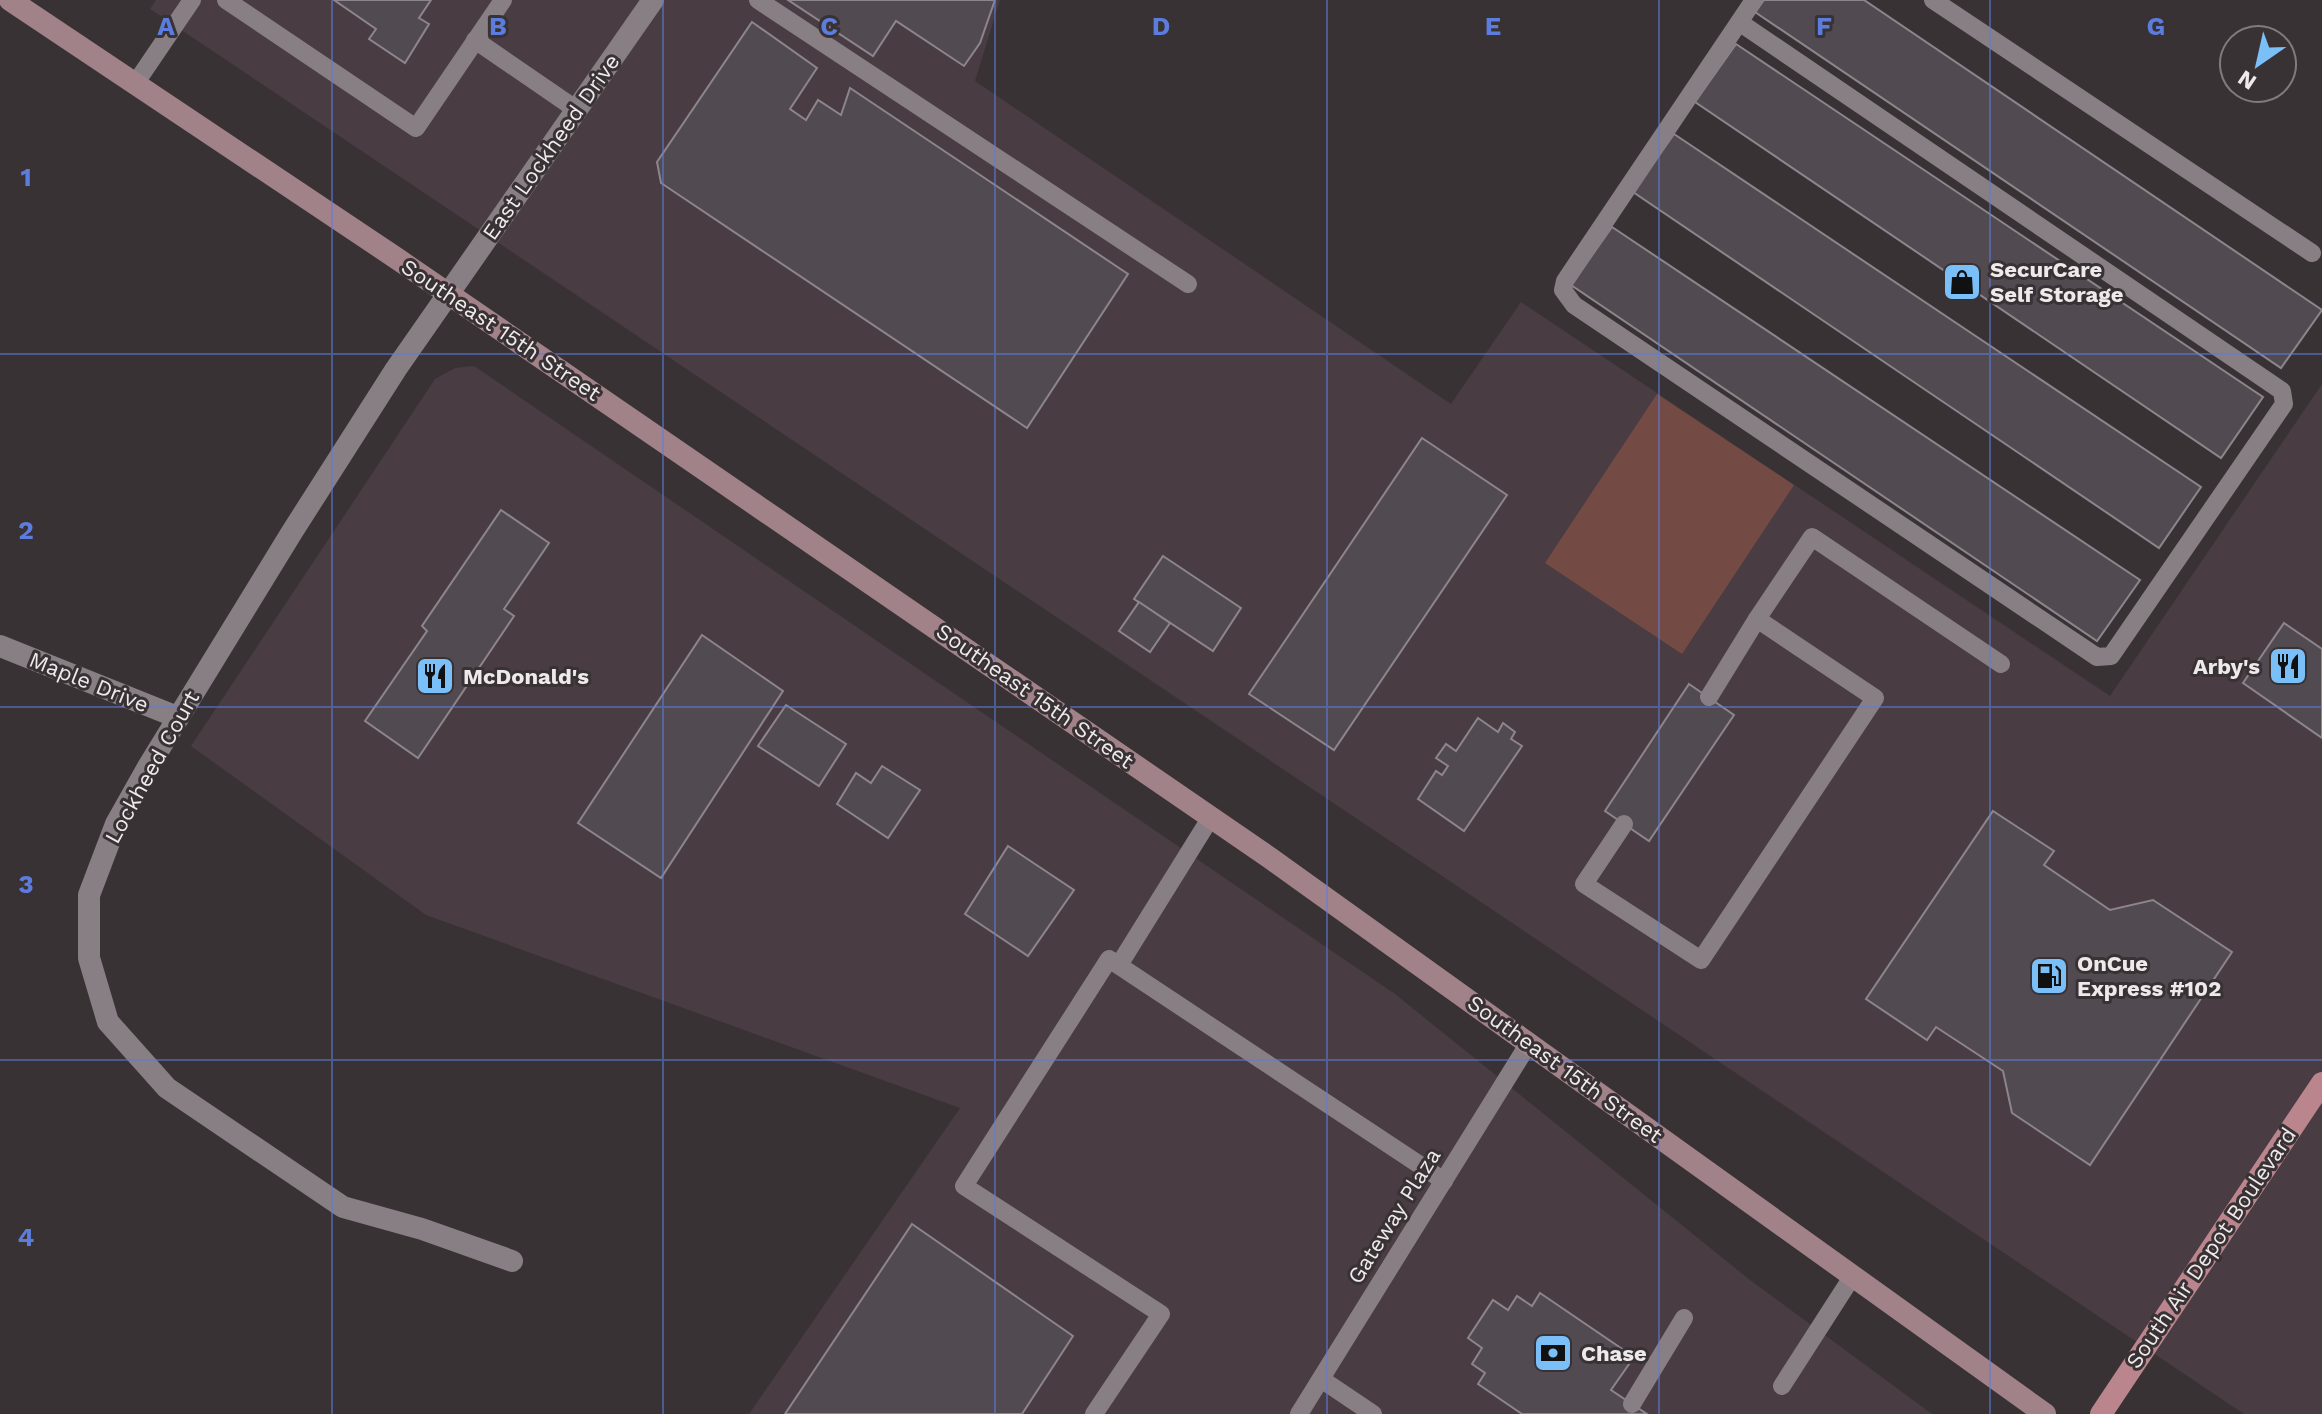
<svg xmlns="http://www.w3.org/2000/svg" width="2322" height="1414" font-family="'Work Sans',sans-serif">
  <style>
    .built { fill: #493c42 }
    .green { fill: #734b44 }
    .building { fill: #514b51; stroke: #8c868c; stroke-width: 2 }
    .lines { fill: none; stroke-linecap: round; stroke-linejoin: round }
    .service { stroke: #877f83; stroke-width: 18 }
    .minor { stroke: #877f83; stroke-width: 22 }
    .secondary { stroke: #a18289; stroke-width: 22 }
    .primary { stroke: #bb858e; stroke-width: 22 }
    .grid { fill: none; stroke: #5c7cde; stroke-width: 2; stroke-opacity: 0.55 }
    .labels { text-anchor: middle; dominant-baseline: central; stroke-width: 6; stroke-linejoin: round; paint-order: stroke }
    .street-label { font-size: 22px; fill: #eee9eb; stroke: #393235 }
    .poi-label { font-size: 22px; font-weight: bold; fill: #eee9eb; stroke: #393235; text-anchor: start }
    .grid-label { font-size: 26px; text-anchor: middle; font-weight: bold; fill: #5c7cde; stroke: #393235; stroke-width: 6; stroke-linejoin: round; paint-order: stroke }
  </style>
  <rect width="100%" height="100%" fill="#393235"/>
  <!-- built -->
  <g class="built">
    <path d="M156 0H1000L975 81 1451 404 1521 302 2110 696 2322 384V1414H2244L150 9Z"/>
    <path d="M474 366 1395 994 1750 1280 1932 1414H749L960 1108 426 915 191 746 435 379 455 368Z"/>
  </g>
  <!-- green -->
  <path class="green" d="M1657 394 1794 485 1682 654 1545 563Z"/>
  <!-- building -->
  <g class="building">
    <path d="M334 0H431L419 18 429 24 405 63 369 39 376 29Z"/>
    <path d="M788 0H995L980 43 964 66 896 21 873 56Z"/>
    <path d="M1764 0H1864L2322 310 2281 368 1755 12Z"/>
    <path d="M752 22 817 68 790 109 806 120 818 100 841 115 850 88 1128 274 1027 428 661 183 657 162Z"/>
    <path d="M1736 44 2263 397 2221 458 1695 102Z"/>
    <path d="M1674 134 2201 487 2159 548 1633 192Z"/>
    <path d="M1612 227 2140 580 2097 641 1571 285Z"/>
    <path d="M1422 438 1507 495 1334 750 1249 694Z"/>
    <path d="M501 510 549 543 504 609 514 616 418 758 365 721 427 631 422 626Z"/>
    <path d="M1163 556 1241 608 1213 651 1134 599Z"/>
    <path d="M1139 602 1170 623 1150 652 1119 631Z"/>
    <path d="M2284 623 2322 649V738L2243 683Z"/>
    <path d="M702 635 783 691 661 878 578 823Z"/>
    <path d="M1689 684 1734 715 1649 841 1605 811Z"/>
    <path d="M786 705 846 744 819 786 758 746Z"/>
    <path d="M1478 718 1498 732 1503 723 1515 732 1511 739 1522 746 1464 831 1418 799 1436 771 1442 775 1448 766 1436 758 1446 744 1456 751Z"/>
    <path d="M882 766 920 790 888 838 837 804 856 773 871 783Z"/>
    <path d="M1993 811 2054 851 2044 865 2110 910 2153 900 2232 952 2090 1165 2012 1113 2003 1071 1936 1027 1927 1040 1866 999Z"/>
    <path d="M1008 846 1074 890 1028 956 965 914Z"/>
    <path d="M912 1224 1073 1336 1022 1414H785Z"/>
    <path d="M1540 1293 1634 1357 1611 1390 1647 1414H1522L1478 1384 1485 1373 1472 1364 1482 1348 1468 1338 1493 1300 1508 1310 1517 1296 1532 1306Z"/>
  </g>
  <g class="lines">
    <!-- service -->
    <g class="service">
      <path d="M226 0 416 128 503 0"/>
      <path d="M758 0 1188 284"/>
      <path d="M1933 0 2312 253"/>
      <path d="M1739 22 2282 391 2284 404 2111 656 2097 657 1574 305 1563 290 1565 281 1754 0"/>
      <path d="M475 40 577 110"/>
      <path d="M135 84 192 0"/>
      <path d="M1757 619 1812 537 2001 664"/>
      <path d="M1624 824 1584 884 1701 960 1875 698 1757 619 1709 697"/>
      <path d="M1119 965 1211 817"/>
      <path d="M1321 1379 1373 1414"/>
      <path d="M1782 1386 1852 1277"/>
      <path d="M1632 1404 1684 1318"/>
      <path d="M1094 1414 1161 1314 964 1186 1109 959 1444 1181"/>
      <path d="M1299 1414 1529 1043"/>
    </g>
    <!-- minor -->
    <g class="minor">
      <path d="M0 646 177 717"/>
      <path d="M512 1261 422 1229 343 1207 167 1088 108 1022 89 958V895L116 824 148 767 292 532 396 369 653 0"/>
    </g>
    <!-- secondary -->
    <path class="secondary" d="M10 0 399 260 1270 858 2045 1414"/>
    <!-- primary -->
    <path class="primary" d="M2101 1414 2322 1083"/>
  </g>
  <!-- grid -->
  <path class="grid" d="M332 0V1414M663 0V1414M995 0V1414M1327 0V1414M1659 0V1414M1990 0V1414M0 354H2322M0 707H2322M0 1060H2322"/>
  <!-- icons -->
  <defs>
    <g id="shop-square" transform="scale(2)"><rect x="-9" y="-9" width="18" height="18" rx="4" fill="#7abff8" stroke="#393235"/><path d="M-5-2.5h2.3a2.7 3.5 0 0 1 5.4 0H5L5.5 6h-11ZM-1.5-2.5h3a1.5 2.3 0 0 0-3 0Z" fill="#111"/></g>
    <g id="restaurant-square" transform="scale(2)"><rect x="-9" y="-9" width="18" height="18" rx="4" fill="#7abff8" stroke="#393235"/><path d="M-5-6h1v4h1v-4h1v4h1v-4h1v5L-1.5 .5V6h-2V.5L-5-1ZM5-6V6H3V1.5H1.5Q1.5-4 5-6Z" fill="#111"/></g>
    <g id="fuel-square" transform="scale(2)"><rect x="-9" y="-9" width="18" height="18" rx="4" fill="#7abff8" stroke="#393235"/><path d="M-5.5-6h7V0h2V4h1.3V-2.5L3-4.5l.8-.8L6-3V5H2.5V1h-1V6h-7ZM-4.2-4.7v3.2H.2V-4.7Z" fill="#111"/></g>
    <g id="bank-square" transform="scale(2)"><rect x="-9" y="-9" width="18" height="18" rx="4" fill="#7abff8" stroke="#393235"/><path d="M-6-4H6V4H-6ZM0-2.3a2.3 2.3 0 1 0 0 4.6a2.3 2.3 0 1 0 0-4.6Z" fill="#111"/></g>
  </defs>
  <g fill-rule="evenodd">
    <use href="#shop-square" x="1962" y="282"/>
    <use href="#restaurant-square" x="2288" y="666"/>
    <use href="#restaurant-square" x="435" y="676"/>
    <use href="#fuel-square" x="2049" y="976"/>
    <use href="#bank-square" x="1553" y="1353"/>
  </g>
  <g class="labels">
    <!-- street labels -->
    <g class="street-label">
      <text transform="translate(551 147) rotate(-55)">East Lockheed Drive</text>
      <text transform="translate(501 330) rotate(34)">Southeast 15th Street</text>
      <text transform="translate(89 682) rotate(22)">Maple Drive</text>
      <text transform="translate(1035 696) rotate(35)">Southeast 15th Street</text>
      <text transform="translate(152 767) rotate(-61)">Lockheed Court</text>
      <text transform="translate(1565 1069) rotate(36)">Southeast 15th Street</text>
      <text transform="translate(1394 1216) rotate(-58)">Gateway Plaza</text>
      <text transform="translate(2211 1248) rotate(-56)">South Air Depot Boulevard</text>
    </g>
    <!-- poi labels -->
    <g class="poi-label">
      <text x="1990" y="269">SecurCare<tspan x="1990" dy="25">Self Storage</tspan></text>
      <text x="2260" y="666" text-anchor="end">Arby's</text>
      <text x="463" y="676">McDonald's</text>
      <text x="2077" y="963">OnCue<tspan x="2077" dy="25">Express #102</tspan></text>
      <text x="1581" y="1353">Chase</text>
    </g>
  </g>
  <g class="grid-label">
    <text x="166" y="35">A</text>
    <text x="498" y="35">B</text>
    <text x="829" y="35">C</text>
    <text x="1161" y="35">D</text>
    <text x="1493" y="35">E</text>
    <text x="1824" y="35">F</text>
    <text x="2156" y="35">G</text>
    <text x="26" y="186">1</text>
    <text x="26" y="539">2</text>
    <text x="26" y="893">3</text>
    <text x="26" y="1246">4</text>
  </g>
  <!-- north arrow -->
  <g transform="translate(2258 64) rotate(214)"><circle r="38" fill="#393235" stroke="#817b7e" stroke-width="2"/>
  <path d="M0-6L14 30L0 20L-14 30Z" fill="#7abff8"/>
  <text y="-12" font-size="22" font-weight="bold" text-anchor="middle" fill="#eee9eb">N</text>
  </g>
</svg>
